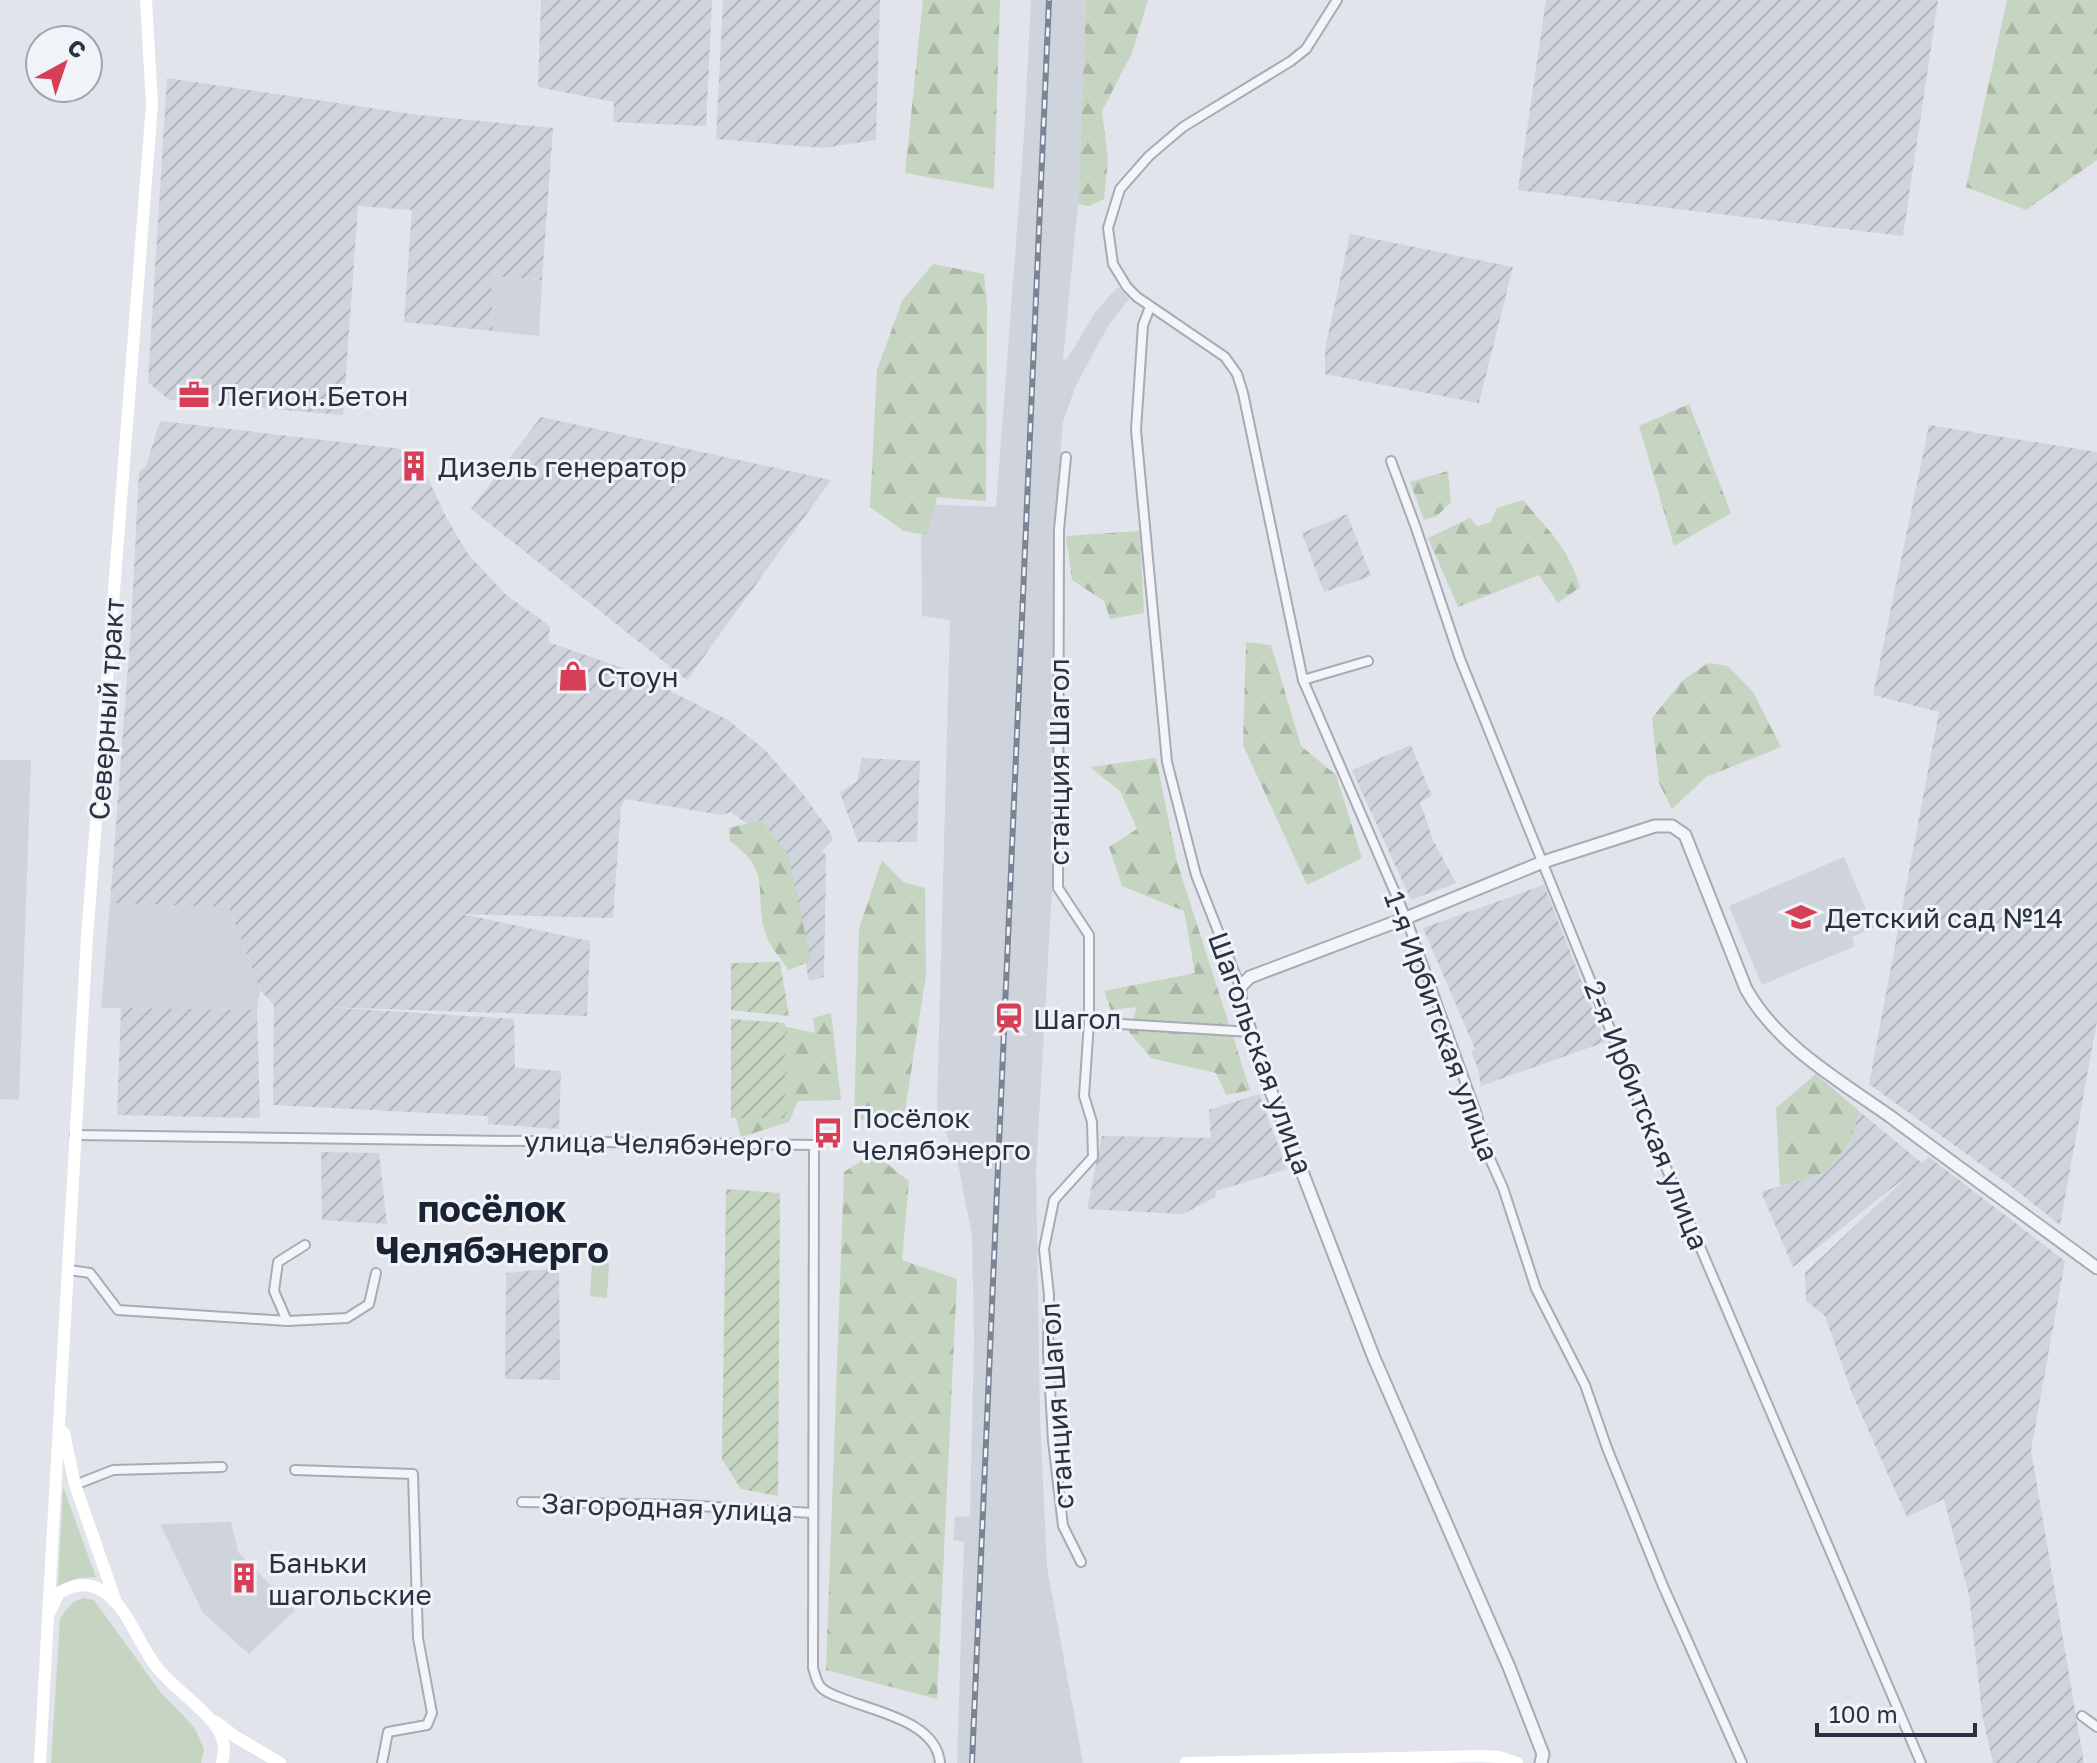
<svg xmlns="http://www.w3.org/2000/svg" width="2097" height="1763" font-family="'Golos Text',sans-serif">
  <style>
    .built { fill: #cfd3dc }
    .industrial { fill: url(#industrial-furrows) }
    .grass { fill: #c6d5c1 }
    .forest { fill: url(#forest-firs) }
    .garden { fill: url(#garden-furrows) }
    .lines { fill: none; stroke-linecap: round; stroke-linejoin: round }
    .minor-casing { stroke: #a6abb5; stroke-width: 12 }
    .tertiary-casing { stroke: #a6abb5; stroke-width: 15 }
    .minor { stroke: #f4f5f8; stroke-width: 8 }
    .tertiary { stroke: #f4f5f8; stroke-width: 11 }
    .secondary { stroke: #fff; stroke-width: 12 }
    .rail-casing { stroke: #798495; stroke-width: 6 }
    .rail { stroke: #f0f3f8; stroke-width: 3; stroke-dasharray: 9; stroke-linecap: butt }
    .labels { text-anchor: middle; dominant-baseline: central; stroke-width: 6; stroke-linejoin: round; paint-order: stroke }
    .poi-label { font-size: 28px; fill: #283243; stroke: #f0f3f8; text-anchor: start }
    .street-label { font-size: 28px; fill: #283243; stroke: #f0f3f8 }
    .district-label { font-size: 36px; font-weight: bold; fill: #1a2334; stroke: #f0f3f8 }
  </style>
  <defs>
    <pattern id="industrial-furrows" width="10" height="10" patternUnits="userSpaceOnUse" patternTransform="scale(2)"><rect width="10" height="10" fill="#cfd3dc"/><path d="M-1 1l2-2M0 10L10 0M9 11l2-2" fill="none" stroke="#b2b6be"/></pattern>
    <pattern id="forest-firs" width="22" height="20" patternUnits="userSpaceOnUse" patternTransform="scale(2)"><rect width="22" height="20" fill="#c6d5c1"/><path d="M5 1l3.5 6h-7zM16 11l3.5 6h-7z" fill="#aab7a7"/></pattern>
    <pattern id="garden-furrows" width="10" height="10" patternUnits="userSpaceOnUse" patternTransform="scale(2)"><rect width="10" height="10" fill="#c6d5c1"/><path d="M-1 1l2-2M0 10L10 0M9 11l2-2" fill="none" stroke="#aab7a7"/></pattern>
  </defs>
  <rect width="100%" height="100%" fill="#e1e4ea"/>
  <!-- built -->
  <g class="built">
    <path d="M1031 0H1086L1078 204 1063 360 1067 359 1096 311 1118 287 1129 299 1108 326 1076 385 1063 422 1056 505 1054 855 1036 1171 1040 1418 1047 1567 1083 1763H957L964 1542 953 1540 955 1517 970 1516 974 1338 972 1236 959 1169 937 1108 950 620 922 616 921 504 996 507 1024 136Z"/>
    <path d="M491 276 542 280 539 336 493 331Z"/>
    <path d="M0 760H31L19 1100 0 1099Z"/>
    <path d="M1844 857 1874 928 1852 937 1855 946 1762 985 1729 906Z"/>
    <path d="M110 903 229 907 260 990 257 1010 101 1008Z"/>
    <path d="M231 1522 238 1552 295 1610 249 1654 203 1613 160 1524Z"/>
  </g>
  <!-- industrial -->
  <g class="industrial">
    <path d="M541 0H712L706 126 613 122 614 102 538 87Z"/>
    <path d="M723 0H880L876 140 822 148 716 139Z"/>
    <path d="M1546 0H1938L1903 236 1518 190Z"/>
    <path d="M167 78 418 115 553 128 542 280 491 276 493 331 404 322 412 210 358 206 343 415 169 400 148 382Z"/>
    <path d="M1350 234 1513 267 1479 403 1325 374V349Z"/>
    <path d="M541 417 831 480 687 680 471 509Z"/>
    <path d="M160 421 419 451 426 474 446 517 468 554 505 594 550 626 548 642 628 670 728 720 766 751 802 793 829 830 833 840 822 851 826 856 824 977 809 981 791 888 754 829 731 812 722 815 625 799 621 807 613 918 461 914 590 941 587 1016 325 1007 514 1019 515 1068 561 1071 559 1129 488 1124V1116L273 1105 274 1005 260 990 229 907 110 903 131 627 139 472 146 466Z"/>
    <path d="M1929 425 2097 452V1021L2060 1225 2011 1186 1869 1084 1939 712 1873 695Z"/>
    <path d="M1347 514 1371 576 1324 592 1302 533Z"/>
    <path d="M1411 745 1432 796 1420 802 1433 840 1456 883 1411 900 1352 770Z"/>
    <path d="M862 758 920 761 917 842H858L840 793 857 781Z"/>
    <path d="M1544 885 1605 1042 1481 1086 1478 1069 1471 1051 1475 1049 1423 928Z"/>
    <path d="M121 1008 257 1010 260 1118 117 1115Z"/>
    <path d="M1259 1094 1287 1169 1216 1191 1215 1197 1183 1214 1087 1209 1102 1136 1211 1138 1209 1110Z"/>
    <path d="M1859 1111 1922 1163 1929 1157 2065 1261 2031 1450 2084 1763H1993L1982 1714 1969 1595 1944 1499 1907 1517 1853 1396 1825 1316 1806 1301 1805 1273 1911 1173 1793 1267 1761 1192 1825 1173 1851 1140Z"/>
    <path d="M321 1152 379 1153 387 1224 322 1220Z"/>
    <path d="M559 1268 560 1380 505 1379 506 1273Z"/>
  </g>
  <!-- grass -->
  <g class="grass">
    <path d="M592 1262 609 1263 607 1298 590 1296Z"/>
    <path d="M63 1487 96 1577 78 1578 58 1586Z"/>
    <path d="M83 1598 94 1600 161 1693 194 1727 204 1749 201 1763H51L60 1618 72 1603Z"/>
  </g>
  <!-- forest -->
  <g class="forest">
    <path d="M923 0H1000L994 189 905 173Z"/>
    <path d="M1086 0H1148L1132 53 1102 111 1108 160 1104 199 1089 206 1078 204Z"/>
    <path d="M2007 0H2097V160L2026 210 1966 187Z"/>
    <path d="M933 264 984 274 987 305 986 501 937 497 927 535 904 531 870 507 877 370 902 301Z"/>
    <path d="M1689 404 1731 513 1674 546 1639 426Z"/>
    <path d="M1448 471 1451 502 1437 516 1424 520 1410 482Z"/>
    <path d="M1523 500C1550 533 1567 545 1580 587L1558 603 1539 575 1458 607 1428 538 1470 518 1477 526 1491 522 1497 508Z"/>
    <path d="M1140 531 1144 613 1110 619 1104 601 1072 580 1066 536Z"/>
    <path d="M1246 642 1271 645 1301 746 1336 775 1362 858 1307 885 1243 745Z"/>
    <path d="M1708 663 1728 666 1753 692 1781 747 1706 777 1672 809 1659 783 1652 718 1682 681Z"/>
    <path d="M1156 758 1177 862 1250 1090 1226 1095 1216 1073 1151 1058 1129 1032 1137 1007 1111 1010 1104 991 1195 973 1184 911 1122 886 1109 847 1137 829 1120 791 1090 767Z"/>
    <path d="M761 820 788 854 811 961 788 970C781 958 768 945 765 932 754 892 773 872 730 841L729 828Z"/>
    <path d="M882 860 903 882 925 888 926 975 905 1111 854 1122 859 929Z"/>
    <path d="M831 1013 841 1100 798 1101 789 1122 741 1137 735 1115 773 1024 815 1033 813 1018Z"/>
    <path d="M1816 1074 1859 1111 1851 1140 1825 1173 1780 1186 1776 1108Z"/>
    <path d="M873 1153 909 1181 902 1260 957 1279 937 1699 826 1670 844 1172Z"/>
  </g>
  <!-- garden -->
  <g class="garden">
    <path d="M780 962 789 1016 731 1010V963Z"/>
    <path d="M731 1019 785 1023V1118H731Z"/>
    <path d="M726 1189 780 1193 778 1496 741 1489 722 1459Z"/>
  </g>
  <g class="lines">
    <!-- minor casing -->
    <g class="minor-casing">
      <g id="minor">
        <path d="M1337 0 1306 49 1291 61 1183 127 1149 156 1120 189 1108 228 1113 264 1127 287 1137 297 1225 357 1237 374 1243 393 1303 680 1406 918 1476 1112 1486 1150 1503 1188 1536 1289 1585 1385 1607 1448 1663 1586 1742 1763"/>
        <path d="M1150 307 1143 325 1136 430 1167 762 1196 875 1240 987"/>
        <path d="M1066 457 1059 530 1058 888 1089 935V1022L1084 1096 1092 1122 1093 1157 1054 1200 1044 1249 1049 1295 1048 1352 1053 1441 1063 1526 1081 1562"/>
        <path d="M1391 461 1416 528 1460 659 1668 1172 1921 1763"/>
        <path d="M1303 680 1368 661"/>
        <path d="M1089 1022 1251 1032"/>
        <path d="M75 1135 814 1145 813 1668C815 1673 816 1681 820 1686 825 1693 839 1697 847 1700 878 1712 937 1723 940 1763"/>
        <path d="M69 1270 90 1273 118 1310 287 1321 347 1318 369 1304 376 1273"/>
        <path d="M287 1321 274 1291 278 1262 305 1245"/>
        <path d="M295 1470 413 1474 418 1638 432 1713 427 1725 388 1732 382 1763"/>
        <path d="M75 1485 113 1470 222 1467"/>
        <path d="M522 1502 682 1505 812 1513"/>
        <path d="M2082 1716 2097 1727"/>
      </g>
    </g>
    <!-- tertiary casing -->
    <g class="tertiary-casing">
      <path id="tertiary" d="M1541 1763 1543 1754 1509 1667 1374 1358 1260 1063 1240 998V987L1250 977 1406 918 1543 862 1655 826H1672L1685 835 1746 989C1777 1045 1840 1081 1891 1117 1959 1168 2028 1217 2097 1268"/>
    </g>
    <!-- minor -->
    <use href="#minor" class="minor"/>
    <!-- tertiary -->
    <use href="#tertiary" class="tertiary"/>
    <!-- secondary -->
    <g class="secondary">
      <path d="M64 1433 75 1485 115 1599"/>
      <path d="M48 1616 87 937 152 104 146 0"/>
      <path d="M216 1722 236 1737 280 1763"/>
      <path d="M40 1763 48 1616 59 1593C72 1585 87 1582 101 1590 127 1605 137 1641 155 1665 172 1688 208 1710 220 1733 225 1743 225 1752 222 1763"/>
      <path d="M1186 1763 1480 1756 1499 1757 1517 1763"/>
    </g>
    <!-- rail casing -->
    <g class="rail-casing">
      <path id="rail" d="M972 1763 1049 0"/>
    </g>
    <!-- rail -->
    <use href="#rail" class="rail"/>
  </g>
  <!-- icons -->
  <defs>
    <g id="office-bare" transform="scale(2.4)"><path d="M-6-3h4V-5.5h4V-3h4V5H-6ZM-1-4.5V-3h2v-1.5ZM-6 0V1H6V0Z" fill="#d63f55" stroke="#f0f3f8" stroke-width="2.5" paint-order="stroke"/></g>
    <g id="building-bare" transform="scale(2.4)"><path d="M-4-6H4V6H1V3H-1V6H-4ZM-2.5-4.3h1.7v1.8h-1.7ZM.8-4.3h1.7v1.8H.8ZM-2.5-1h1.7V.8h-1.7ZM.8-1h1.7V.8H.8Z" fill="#d63f55" stroke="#f0f3f8" stroke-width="2.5" paint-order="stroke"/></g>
    <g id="shop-bare" transform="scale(2.4)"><path d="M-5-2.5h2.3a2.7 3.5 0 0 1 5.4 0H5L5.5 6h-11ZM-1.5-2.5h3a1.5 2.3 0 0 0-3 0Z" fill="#d63f55" stroke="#f0f3f8" stroke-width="2.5" paint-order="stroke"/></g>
    <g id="school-bare" transform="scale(2.4)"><path d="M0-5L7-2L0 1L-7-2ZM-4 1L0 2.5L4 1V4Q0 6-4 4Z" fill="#d63f55" stroke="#f0f3f8" stroke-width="2.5" paint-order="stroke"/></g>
    <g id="station-bare" transform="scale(2.4)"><path d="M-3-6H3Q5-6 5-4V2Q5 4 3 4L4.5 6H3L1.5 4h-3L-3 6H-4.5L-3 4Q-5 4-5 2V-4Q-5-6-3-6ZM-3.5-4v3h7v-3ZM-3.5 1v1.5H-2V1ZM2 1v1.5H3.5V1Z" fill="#d63f55" stroke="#f0f3f8" stroke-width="2.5" paint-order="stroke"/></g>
    <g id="bus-bare" transform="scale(2.4)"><path d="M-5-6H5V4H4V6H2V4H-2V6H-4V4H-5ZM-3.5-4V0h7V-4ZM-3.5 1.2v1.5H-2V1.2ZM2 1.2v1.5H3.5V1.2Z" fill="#d63f55" stroke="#f0f3f8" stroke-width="2.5" paint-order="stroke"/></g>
  </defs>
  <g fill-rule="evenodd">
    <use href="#office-bare" x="194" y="395"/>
    <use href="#building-bare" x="414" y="466"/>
    <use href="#shop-bare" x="573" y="676"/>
    <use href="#school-bare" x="1801" y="917"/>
    <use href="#station-bare" x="1009" y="1018"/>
    <use href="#bus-bare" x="828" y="1133"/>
    <use href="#building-bare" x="244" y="1578"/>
  </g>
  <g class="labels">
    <!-- poi labels -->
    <g class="poi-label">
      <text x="218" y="395">Легион.Бетон</text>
      <text x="438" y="466">Дизель генератор</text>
      <text x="597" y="676">Стоун</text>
      <text x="1825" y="917">Детский сад №14</text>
      <text x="1033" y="1018">Шагол</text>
      <text x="852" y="1117">Посёлок<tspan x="852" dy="32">Челябэнерго</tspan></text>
      <text x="268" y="1562">Баньки<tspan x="268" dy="32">шагольские</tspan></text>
    </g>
    <!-- street labels -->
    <g class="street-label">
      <text transform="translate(106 709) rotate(-86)">Северный тракт</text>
      <text transform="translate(1058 762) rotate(-90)">станция Шагол</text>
      <text transform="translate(1442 1026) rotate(70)">1-я Ирбитская улица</text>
      <text transform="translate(1261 1053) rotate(70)">Шагольская улица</text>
      <text transform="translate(1647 1115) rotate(68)">2-я Ирбитская улица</text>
      <text transform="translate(658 1143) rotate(1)">улица Челябэнерго</text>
      <text transform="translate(1056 1406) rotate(-94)">станция Шагол</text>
      <text transform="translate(667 1507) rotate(2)">Загородная улица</text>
    </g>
    <!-- district labels -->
    <g class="district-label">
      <text x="492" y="1208">посёлок<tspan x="492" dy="41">Челябэнерго</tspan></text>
    </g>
  </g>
  <!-- north arrow -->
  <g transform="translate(64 64) rotate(40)"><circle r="38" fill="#f0f3f8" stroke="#a0a6b0" stroke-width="2"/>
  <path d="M0-6L14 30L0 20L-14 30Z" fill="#d63f55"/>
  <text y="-12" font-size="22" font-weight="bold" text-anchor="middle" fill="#283243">С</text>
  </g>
  <!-- scale -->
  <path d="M1817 1723v12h158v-12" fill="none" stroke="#283243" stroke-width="4"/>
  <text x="1829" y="1723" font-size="24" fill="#283243" stroke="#f0f3f8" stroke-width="6" paint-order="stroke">100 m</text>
</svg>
